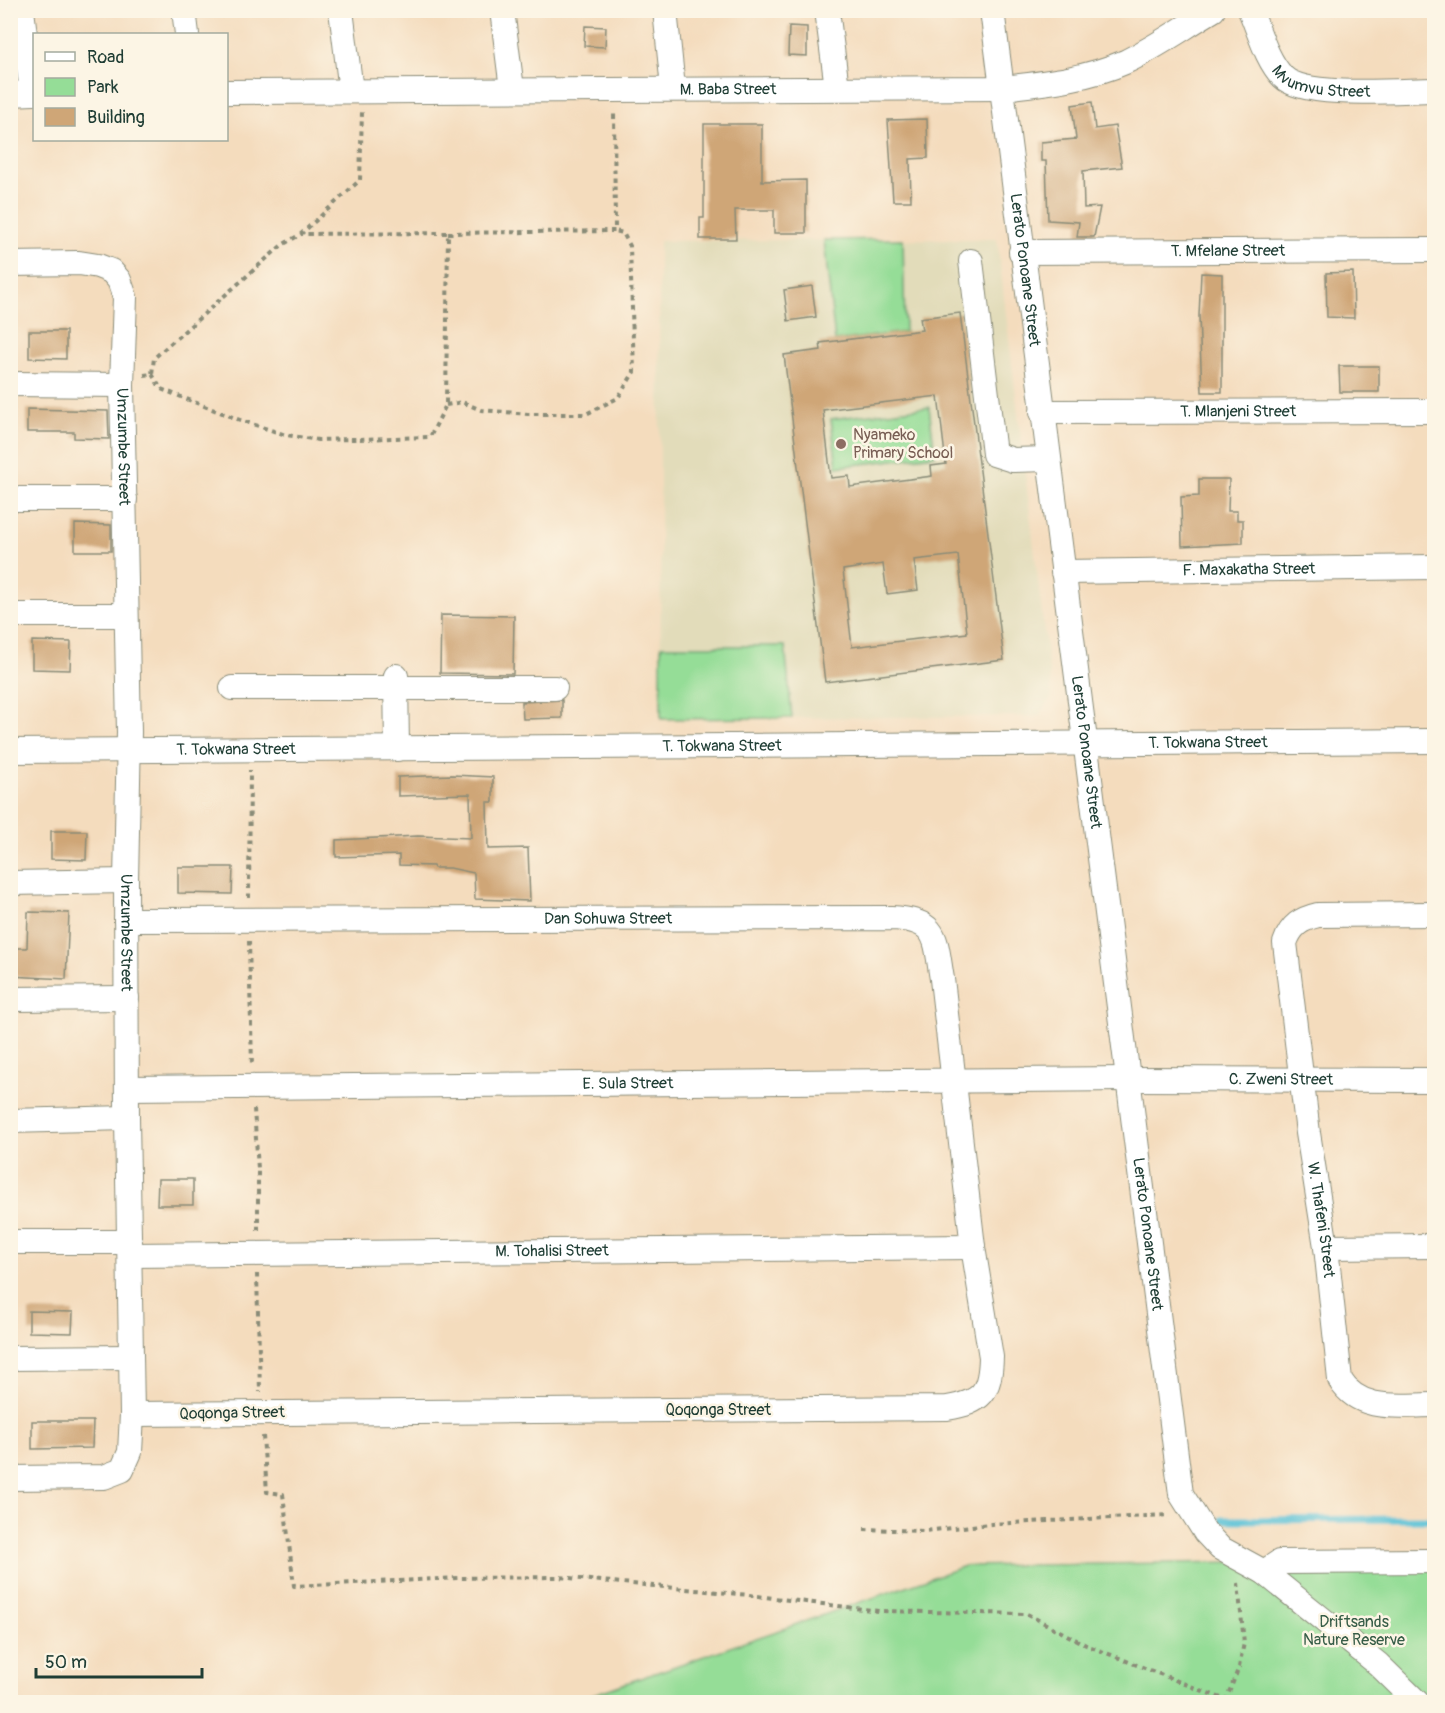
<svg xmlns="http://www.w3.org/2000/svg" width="1445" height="1713" font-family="Pangolin,sans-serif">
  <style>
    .built { fill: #e2dcba }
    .green { fill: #95dd97; stroke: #5a8d66; stroke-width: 1.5 }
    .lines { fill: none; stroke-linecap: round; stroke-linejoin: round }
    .stream { stroke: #59c1d7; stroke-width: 7 }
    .building { fill: #cfa677; fill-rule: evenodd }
    .minor-casing { stroke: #8a8c78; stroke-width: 26 }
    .path { stroke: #8a8c78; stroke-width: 4; stroke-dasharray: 4.5 4.5; stroke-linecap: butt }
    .minor { stroke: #fff; stroke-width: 24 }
    .education-dot { fill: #8d6e63; stroke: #fcf5e5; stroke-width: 2 }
    .labels { text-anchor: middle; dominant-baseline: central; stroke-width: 5; stroke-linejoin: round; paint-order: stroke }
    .street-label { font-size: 16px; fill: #1f3d34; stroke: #fcf5e5 }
    .education-label { font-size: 16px; fill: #785e54; stroke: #fcf5e5; text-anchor: start }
    .park-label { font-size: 16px; fill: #375d48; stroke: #fcf5e5 }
  </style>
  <rect width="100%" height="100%" fill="#fcf5e5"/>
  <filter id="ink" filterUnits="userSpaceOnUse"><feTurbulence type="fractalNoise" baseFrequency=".0167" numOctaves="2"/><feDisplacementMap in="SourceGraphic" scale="12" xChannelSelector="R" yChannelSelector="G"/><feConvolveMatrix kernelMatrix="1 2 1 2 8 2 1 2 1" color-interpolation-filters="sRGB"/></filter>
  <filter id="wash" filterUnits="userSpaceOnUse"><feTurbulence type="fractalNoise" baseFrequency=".008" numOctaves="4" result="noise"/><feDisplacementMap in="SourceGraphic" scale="24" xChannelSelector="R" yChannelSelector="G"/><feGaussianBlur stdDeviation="1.35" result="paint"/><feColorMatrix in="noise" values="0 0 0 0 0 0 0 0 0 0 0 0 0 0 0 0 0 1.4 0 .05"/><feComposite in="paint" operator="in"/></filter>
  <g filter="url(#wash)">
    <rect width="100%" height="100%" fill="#f4dcbd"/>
    <!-- built -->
    <path class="built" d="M997 239 1052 697 1039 716 661 719 659 241Z"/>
    <!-- green -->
    <g class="green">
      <path d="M903 239 905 332 835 341 824 240Z"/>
      <path d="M929 407 935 455 837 467 831 419Z"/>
      <path d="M661 646H785L792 718 661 719Z"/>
      <path d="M1434 1559V1702H571L965 1566Z"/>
    </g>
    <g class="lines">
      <!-- stream -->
      <path class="stream" d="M1222 1520 1434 1519"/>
    </g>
    <g id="blocks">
      <!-- building -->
      <g class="building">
        <path d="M585 26 606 27 605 47 584 46Z"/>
        <path d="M789 26 807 27V56L788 55Z"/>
        <path d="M1092 102 1095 129 1115 126 1122 167 1083 171 1084 208 1100 207 1094 237H1077L1079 222 1048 220 1046 161H1041V142L1076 139 1072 105Z"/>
        <path d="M927 119 928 158 910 159 911 201H893L888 120Z"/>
        <path d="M704 124H762V181L806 180V233H774V210H735L736 239H700V218H704Z"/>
        <path d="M1353 272 1354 318 1327 317 1326 273Z"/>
        <path d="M1201 273 1222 274V392H1202L1199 316Z"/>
        <path d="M812 286 816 317 788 321 784 290Z"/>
        <path d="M960 313 1004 660 825 682 784 355 821 350 820 343 922 330 920 318ZM938 396 946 464 931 466 932 476 850 487 849 476 831 478 823 410ZM958 555 967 633 852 647 843 570 883 564 887 594 918 590 914 560Z"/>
        <path d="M29 331H66V359L29 358Z"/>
        <path d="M1339 366H1379V392H1340Z"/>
        <path d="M27 409 108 411 109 439 74 438V432H27Z"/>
        <path d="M1199 479H1229L1228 511H1237V520H1243V543L1182 546 1181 497 1199 496Z"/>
        <path d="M75 524 111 525V551H75Z"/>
        <path d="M441 615 514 616 513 674 440 673Z"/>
        <path d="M32 641 71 642 70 670 32 669Z"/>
        <path d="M562 700V718L523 719 522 702Z"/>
        <path d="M452 775 493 777V802H487L488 849 528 848 530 901 475 899 474 873 450 868H434L433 866 399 865V855L336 857V840L418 836 471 838 470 794 398 796V777Z"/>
        <path d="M51 831H87L86 860 51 859Z"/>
        <path d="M178 867H233L232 894 178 893Z"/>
        <path d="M28 912 69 913 66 979 10 976V948H27Z"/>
        <path d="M158 1179H193V1205H157Z"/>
        <path d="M29 1311 73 1312 72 1333 29 1332Z"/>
        <path d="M32 1421H93L92 1448 32 1449Z"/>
      </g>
    </g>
  </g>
  <g filter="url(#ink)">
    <use href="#blocks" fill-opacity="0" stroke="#8a8c78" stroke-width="1.5"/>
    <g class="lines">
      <!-- minor casing -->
      <g class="minor-casing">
        <g id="minor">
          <path d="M22 10 32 93"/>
          <path d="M184 10 187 34"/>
          <path d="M341 10 351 91"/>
          <path d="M502 10 512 89"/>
          <path d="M665 10 673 88"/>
          <path d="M827 10 837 88"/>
          <path id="s1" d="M992 10 1181 1494 1205 1532 1220 1548 1264 1572 1279 1562 1434 1561"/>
          <path id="s2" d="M1250 10C1259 31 1267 61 1283 77 1305 99 1402 90 1434 90"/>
          <path id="s3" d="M226 92 1003 88C1045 83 1086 79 1125 62 1155 48 1184 27 1213 10"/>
          <path d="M10 94 34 93"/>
          <path id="s4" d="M1021 252 1434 250"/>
          <path d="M971 261 994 454 1013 460 1047 459"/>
          <path id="s5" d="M10 264 79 263 98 266 111 271 119 280 125 297 122 385 129 732 126 881 127 1118 132 1414 130 1452 122 1470 104 1477 10 1478"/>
          <path d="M10 384 122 385"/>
          <path id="s6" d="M1042 412 1434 411"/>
          <path d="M10 499H125"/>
          <path id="s7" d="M1063 572 1434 567"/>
          <path d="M10 615H125"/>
          <path d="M396 676 397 749"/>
          <path d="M232 688H555"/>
          <path id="s8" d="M10 751 1434 741"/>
          <path d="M10 883 126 881"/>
          <path id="s9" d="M1434 914 1318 915C1301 919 1291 925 1285 943L1308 1133 1326 1247 1340 1380C1360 1413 1401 1405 1434 1405"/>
          <path id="s10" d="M126 920 891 918C939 920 935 938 942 979L973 1247 991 1357C990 1393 982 1402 947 1408L132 1414"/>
          <path d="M10 999 127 998"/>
          <path id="s11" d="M127 1088 1128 1079 1434 1080"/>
          <path d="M10 1121 127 1118"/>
          <path d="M10 1242H130"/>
          <path d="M1326 1247 1434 1246"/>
          <path id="s12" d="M130 1255 973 1247"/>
          <path d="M10 1358 131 1357"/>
          <path d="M1264 1572 1378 1664 1417 1702"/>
        </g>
      </g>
      <!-- path -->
      <g class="path">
        <path d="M448 233 615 231 614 111"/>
        <path d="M152 374 161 389 240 420 286 435 318 440 430 437 446 405 448 233 301 234"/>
        <path d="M144 375 152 374 154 358 282 245 301 234 360 180 362 112"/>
        <path d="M446 405 462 402 481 410 528 414H586L618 398 634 372 630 246 623 233 615 231"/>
        <path d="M249 898 250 770"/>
        <path d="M249 941 252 1066"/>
        <path d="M254 1109 258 1169V1233"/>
        <path d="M257 1274 260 1392"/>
        <path d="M263 1436 267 1492 283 1494 294 1586 458 1578 559 1577 749 1595 879 1611 1027 1614 1086 1645 1226 1700 1239 1667 1244 1643 1238 1583"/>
        <path d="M864 1529 924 1531 991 1524 1168 1515"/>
      </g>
      <!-- minor -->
      <use href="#minor" class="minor"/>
    </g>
  </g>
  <!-- markers -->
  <circle class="education-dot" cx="841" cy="444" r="6"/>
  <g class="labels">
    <!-- street labels -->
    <g class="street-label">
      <text stroke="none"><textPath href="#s2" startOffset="114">Mvumvu Street</textPath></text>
      <text stroke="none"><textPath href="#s3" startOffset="502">M. Baba Street</textPath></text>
      <text stroke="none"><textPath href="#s4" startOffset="207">T. Mfelane Street</textPath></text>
      <text stroke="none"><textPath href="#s1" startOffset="262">Lerato Ponoane Street</textPath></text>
      <text stroke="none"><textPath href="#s6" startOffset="196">T. Mlanjeni Street</textPath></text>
      <text stroke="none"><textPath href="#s5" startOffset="282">Umzumbe Street</textPath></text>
      <text stroke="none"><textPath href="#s7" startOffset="186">F. Maxakatha Street</textPath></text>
      <text stroke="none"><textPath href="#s8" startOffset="1198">T. Tokwana Street</textPath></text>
      <text stroke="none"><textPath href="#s8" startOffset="712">T. Tokwana Street</textPath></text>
      <text stroke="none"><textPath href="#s8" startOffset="226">T. Tokwana Street</textPath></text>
      <text stroke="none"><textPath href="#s1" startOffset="748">Lerato Ponoane Street</textPath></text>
      <text stroke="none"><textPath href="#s10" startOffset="482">Dan Sohuwa Street</textPath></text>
      <text stroke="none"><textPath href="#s5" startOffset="768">Umzumbe Street</textPath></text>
      <text stroke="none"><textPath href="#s11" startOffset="1154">C. Zweni Street</textPath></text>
      <text stroke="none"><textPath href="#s11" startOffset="501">E. Sula Street</textPath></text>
      <text stroke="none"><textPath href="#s9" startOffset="441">W. Thafeni Street</textPath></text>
      <text stroke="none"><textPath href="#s1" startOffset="1234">Lerato Ponoane Street</textPath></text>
      <text stroke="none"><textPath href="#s12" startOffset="422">M. Tohalisi Street</textPath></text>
      <text x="718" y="1410">Qoqonga Street</text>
      <text transform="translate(232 1413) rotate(-1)">Qoqonga Street</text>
    </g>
    <!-- education labels -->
    <g class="education-label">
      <text x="853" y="435">Nyameko<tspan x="853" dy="18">Primary School</tspan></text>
    </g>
    <!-- park labels -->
    <g class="park-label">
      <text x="1354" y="1622">Driftsands<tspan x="1354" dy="18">Nature Reserve</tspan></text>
    </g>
  </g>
  <!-- margin -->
  <rect width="1445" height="1713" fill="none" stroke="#fcf5e5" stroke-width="36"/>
  <!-- legend -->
  <rect x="33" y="33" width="195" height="108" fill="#fcf5e5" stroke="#a4ab9e" stroke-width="1.5"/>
  <rect x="45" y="52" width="30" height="9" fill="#ffffff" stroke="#a4ab9e" stroke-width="1.5"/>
  <text x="87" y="63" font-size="18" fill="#1f3d34">Road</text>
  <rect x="45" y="78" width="30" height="18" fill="#95dd97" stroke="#a4ab9e" stroke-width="1.5"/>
  <text x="87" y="93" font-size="18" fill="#1f3d34">Park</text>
  <rect x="45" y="108" width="30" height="18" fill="#cfa677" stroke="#a4ab9e" stroke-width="1.5"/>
  <text x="87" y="123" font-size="18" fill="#1f3d34">Building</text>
  <!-- scale -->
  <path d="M36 1668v9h166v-9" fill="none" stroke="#1f3d34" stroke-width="3"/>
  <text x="45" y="1668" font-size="18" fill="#1f3d34" stroke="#fcf5e5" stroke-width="4.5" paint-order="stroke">50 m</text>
</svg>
